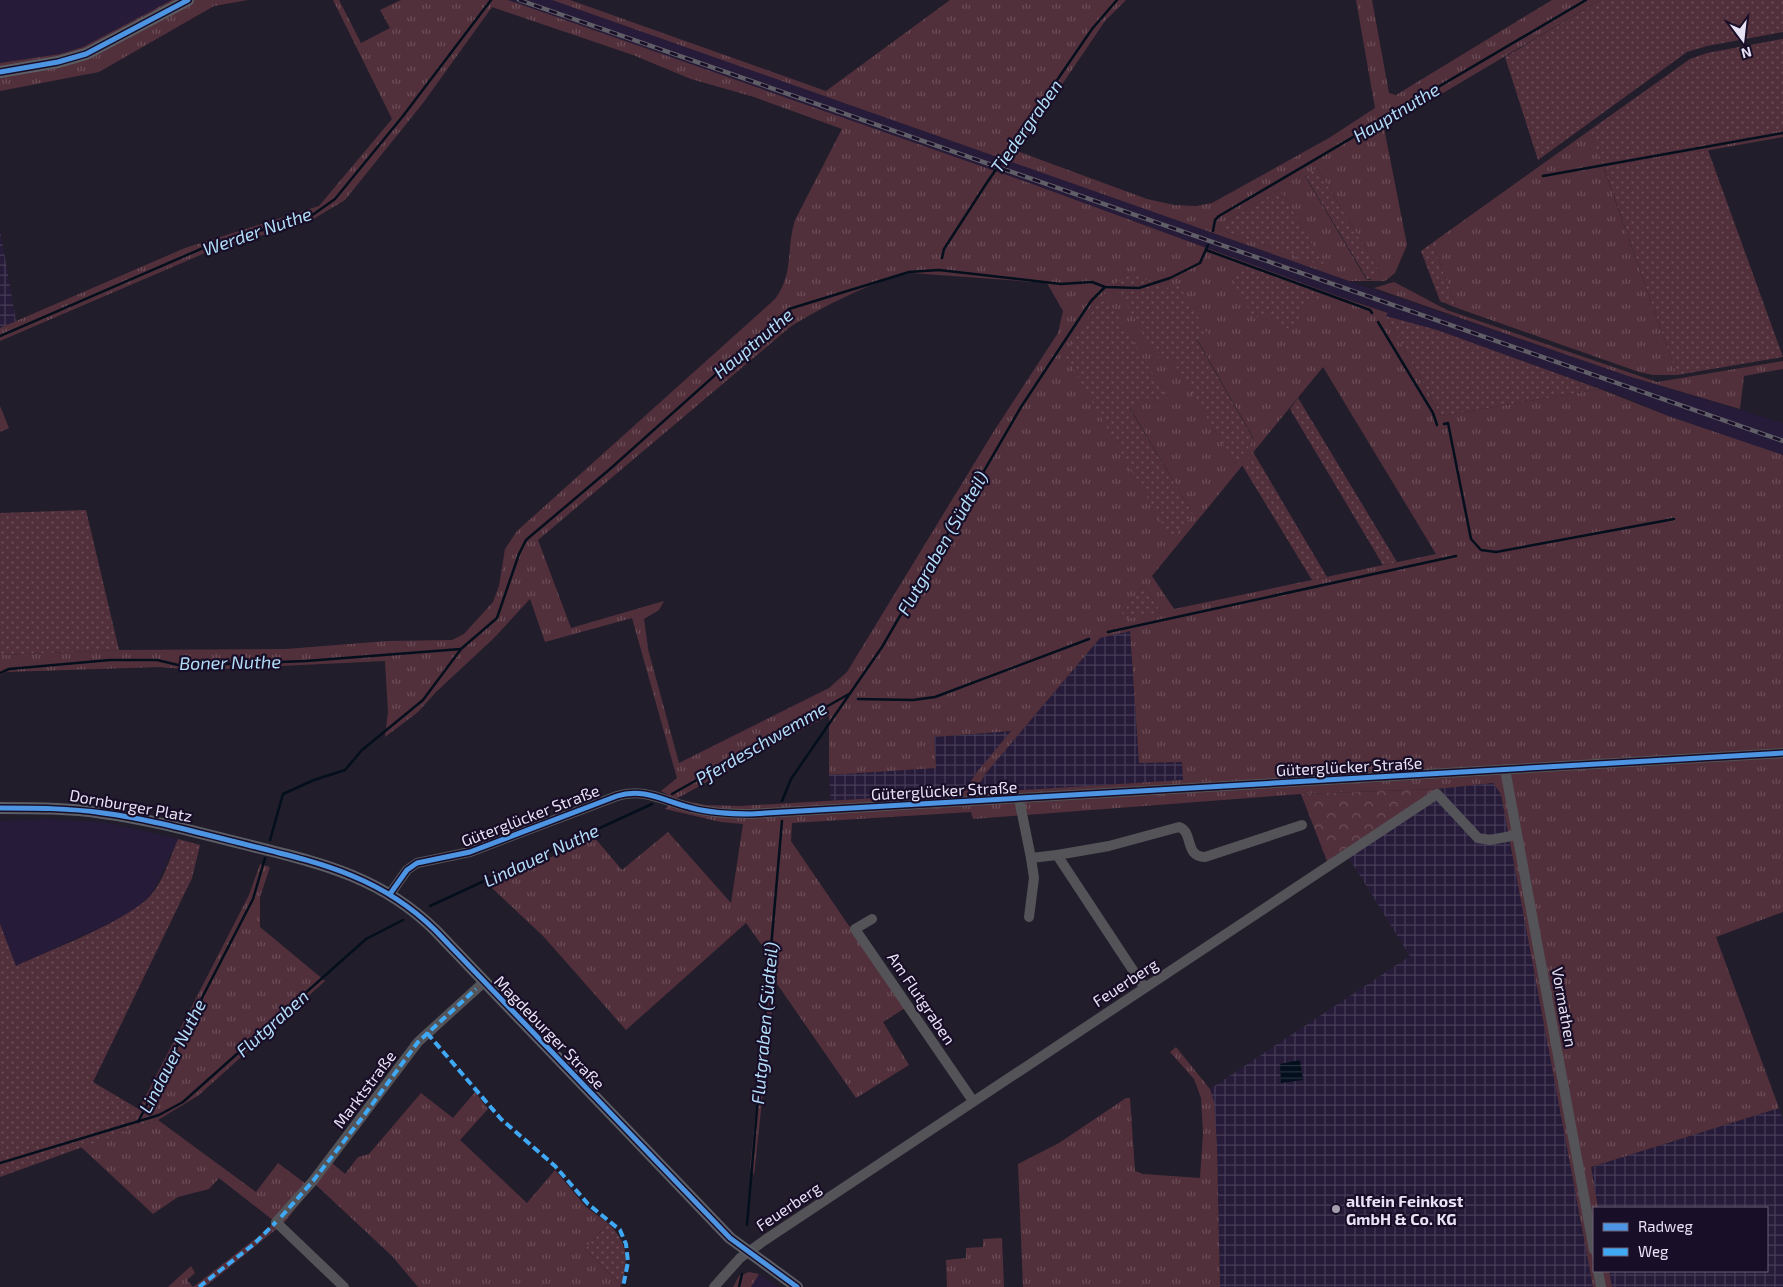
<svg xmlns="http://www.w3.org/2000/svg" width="1783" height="1287" font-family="'Exo 2',sans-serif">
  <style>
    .built { fill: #261b39 }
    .industrial { fill: url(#industrial-grid) }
    .grass { fill: url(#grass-tufts); fill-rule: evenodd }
    .forest { fill: url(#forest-crowns) }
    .park { fill: url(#park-dots) }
    .water { fill: url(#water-rules) }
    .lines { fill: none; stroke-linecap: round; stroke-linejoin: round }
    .stream { stroke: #030f1c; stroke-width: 2.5 }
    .minor { stroke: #535358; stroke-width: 10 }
    .major { stroke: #5c5e65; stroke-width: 12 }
    .rail-casing { stroke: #605e66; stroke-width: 4.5 }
    .rail { stroke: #180e27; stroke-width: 2.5; stroke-dasharray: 8; stroke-linecap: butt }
    .quiet { stroke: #3fa9f5; stroke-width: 4; stroke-dasharray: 8 4; stroke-linecap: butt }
    .cycleway-casing { stroke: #180e27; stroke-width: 8 }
    .cycleway { stroke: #4d94e3; stroke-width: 5 }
    .poi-dot { fill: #a39eae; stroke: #180e27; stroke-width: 2 }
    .labels { text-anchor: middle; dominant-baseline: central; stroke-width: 4.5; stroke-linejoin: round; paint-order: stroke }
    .street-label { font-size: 16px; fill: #e8e3f4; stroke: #180e27 }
    .poi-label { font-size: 16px; font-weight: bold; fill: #e8e3f4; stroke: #180e27; text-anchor: start }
    .water-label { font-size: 18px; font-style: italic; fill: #b3def9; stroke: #180e27 }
  </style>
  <defs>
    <pattern id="industrial-grid" width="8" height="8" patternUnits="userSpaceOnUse" patternTransform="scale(1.25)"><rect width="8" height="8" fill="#261b39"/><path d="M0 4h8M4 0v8" fill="none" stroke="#463c56"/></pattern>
    <pattern id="grass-tufts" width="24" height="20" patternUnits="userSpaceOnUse" patternTransform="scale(1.25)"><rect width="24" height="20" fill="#52303b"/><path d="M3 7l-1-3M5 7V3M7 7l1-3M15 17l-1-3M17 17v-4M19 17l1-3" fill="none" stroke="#6b4e58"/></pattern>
    <pattern id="forest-crowns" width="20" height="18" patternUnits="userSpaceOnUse" patternTransform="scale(1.25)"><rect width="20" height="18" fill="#52303b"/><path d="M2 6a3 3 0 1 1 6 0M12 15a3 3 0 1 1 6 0" fill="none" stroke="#6b4e58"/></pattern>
    <pattern id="park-dots" width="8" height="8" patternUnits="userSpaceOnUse" patternTransform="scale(1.25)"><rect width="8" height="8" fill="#52303b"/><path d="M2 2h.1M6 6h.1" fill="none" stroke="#6b4e58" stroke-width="1.8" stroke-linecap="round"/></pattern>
    <pattern id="water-rules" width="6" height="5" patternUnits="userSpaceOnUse" patternTransform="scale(1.25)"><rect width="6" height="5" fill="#030f1c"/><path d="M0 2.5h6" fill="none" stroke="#28323e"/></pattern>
  </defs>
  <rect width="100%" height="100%" fill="#221d2b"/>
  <!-- built -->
  <g class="built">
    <path d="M0 0H172L83 47 60 54 0 63Z"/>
    <path d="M508 0H552L1349 281 1628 376 1783 423V455L1671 417 1624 397 1437 330 1386 316 1387 312 1343 298 1035 185Z"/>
    <path d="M47 819 109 823 178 839 151 895 134 909 112 922 16 966 0 924V821Z"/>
    <path d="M759 1274 778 1287H751Z"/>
  </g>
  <!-- industrial -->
  <g class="industrial">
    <path d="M0 229 16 321 0 328Z"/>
    <path d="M1130 631 1139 763 1182 762 1184 780 974 793 986 773 1100 638Z"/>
    <path d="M1012 731 977 772 964 793 831 801 829 775 936 768 934 737Z"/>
    <path d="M1493 783 1501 794 1593 1287H1220L1217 1145 1210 1089 1410 956 1344 850 1437 789Z"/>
    <path d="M1779 1108 1783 1120V1287H1612L1609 1271H1767V1208H1598L1591 1167Z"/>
  </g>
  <!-- grass -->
  <g class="grass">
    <path d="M172 0H248L214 6 99 72 0 91V63L60 54 83 47Z"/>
    <path d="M333 0H339L361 43 390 28 380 10 401 0H508L1035 185 1343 298 1388 313 1386 316 1441 416 1600 389 1671 417 1783 455V912L1716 937 1779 1108 1591 1167 1598 1208H1594V1271H1609L1612 1287H1593L1501 794 1493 783 1437 789 1301 794 973 819 971 812 792 823 791 841 905 1008 883 1022 909 1065 856 1098 775 981 754 1175 750 1168 771 958 746 923 626 1030 544 937 490 886 594 837 622 870 668 832 731 903 743 824 721 822 665 809 675 799 661 791 677 778 632 618 545 642 530 599 494 638 436 692 418 712 385 737 388 712 385 661 197 670 159 667 6 672 0 675V655L119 650 286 649 387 641 452 640 464 634 493 602 499 586 505 549 517 531 775 299C794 274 786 249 795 220L842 129 754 97 691 79 633 55 492 7 423 103 345 200 310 221 212 250 0 341V328L185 248 319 206 392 119ZM911 273 1047 283 1063 311 1058 333 994 431 847 672 829 688 679 763 648 649 644 619 659 610 664 601 571 628 538 540 790 327C818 309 878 278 911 273ZM1168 288 1207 333 1197 339 1254 439 1235 464 1171 357 1161 362ZM1065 355 1166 398 1158 403 1153 395 1130 408 1193 514ZM1323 367 1436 554 1174 609 1152 576ZM1144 585 1161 612 1117 620ZM1130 631 1139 763 1182 762 1183 780 974 793 986 773 1100 638ZM829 715V775L936 768 934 737 1011 731 977 772 963 793 739 806 706 805 676 799Z"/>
    <path d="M552 0H570L826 91 950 0H1126L1105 21 1017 151 1147 199 1174 205 1196 206 1212 203 1329 138 1375 108 1356 0H1372L1389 93 1396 95 1552 0H1600L1384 128 1407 245 1395 273 1385 281H1349ZM1317 168 1381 274 1370 280 1366 279 1305 176ZM1280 189 1325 266 1218 229 1222 224Z"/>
    <path d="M1783 39V137L1604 169 1677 375H1653L1639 372 1457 308 1432 243 1590 130 1603 163 1735 48Z"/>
    <path d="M1394 282 1447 310 1657 382 1783 361V369L1744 376 1740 409 1628 376 1374 288Z"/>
    <path d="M0 406 9 428 0 432Z"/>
    <path d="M260 864 270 867 260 897V927L325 981 199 1095 158 1120 256 1192 278 1163 306 1184 362 1111 368 1117 332 1163 345 1174 358 1157 369 1154 421 1093 453 1118 475 1092 488 1109 460 1140 527 1203 555 1170 586 1207 608 1223 585 1249 621 1285 620 1287H418L392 1256 315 1184 284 1223 205 1287H168L191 1266 195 1273 187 1280 193 1287 269 1228 274 1221 219 1178 209 1189 178 1197 153 1214 81 1147 157 1120 139 1109 249 895Z"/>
    <path d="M1176 1047 1210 1089 1214 1102 1217 1145 1220 1287H1023L1018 1164 1059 1143 1126 1098H1130L1135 1171 1143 1174 1200 1178 1203 1133 1201 1098 1194 1079 1170 1052Z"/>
    <path d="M1002 1238 1004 1287H947L946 1260 966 1258V1248L983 1247V1239Z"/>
    <path d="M749 1272 759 1274 751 1287H733L739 1276Z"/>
  </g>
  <!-- forest -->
  <path class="forest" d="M1437 789 1327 861 1301 794Z"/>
  <!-- park -->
  <g class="park">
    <path d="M1600 0H1783V32L1707 46 1687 52 1538 160 1505 57Z"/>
    <path d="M1783 39V130L1602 163 1590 130 1690 59 1707 53Z"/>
    <path d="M1708 150 1783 357 1677 375 1604 168Z"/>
    <path d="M1317 168 1381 274 1373 279H1367L1305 175Z"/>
    <path d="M1280 189 1326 267 1218 229 1222 224Z"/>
    <path d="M1432 243 1457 308 1440 301 1421 251Z"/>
    <path d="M1255 266 1326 295 1296 310 1303 318 1283 331 1269 311 1254 319 1230 276Z"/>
    <path d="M1132 274 1168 288 1178 283 1207 333 1197 340 1254 440 1235 464 1171 358 1161 362 1114 284Z"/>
    <path d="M1104 293 1167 398 1158 403 1153 395 1130 409 1193 514 1172 540 1065 355Z"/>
    <path d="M1386 316 1437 330 1600 389 1441 416Z"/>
    <path d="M1298 398 1397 562 1383 565 1290 409Z"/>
    <path d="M1253 452 1327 577 1312 580 1242 465Z"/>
    <path d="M86 510 119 650 0 655V513Z"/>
    <path d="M1144 585 1161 612 1116 621Z"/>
    <path d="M178 839 200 845 192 878 93 1082 157 1120 0 1177V924L16 966C50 950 128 921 151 895 164 880 170 857 178 839Z"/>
    <path d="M608 1223C628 1243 629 1259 621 1285L585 1249Z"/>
  </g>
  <!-- water -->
  <path class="water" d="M1300 1060 1303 1080 1281 1083 1280 1064Z"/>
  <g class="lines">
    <!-- stream -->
    <g class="stream">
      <path d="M1543 176 1783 133"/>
      <path d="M1213 231 1215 220 1219 216 1586 0"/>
      <path d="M1206 250 1370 310 1372 313"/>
      <path d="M942 258 944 249 986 184 1092 29 1117 0"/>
      <path d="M1378 322 1433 413 1437 425"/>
      <path d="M0 336 210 245 311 216 335 199 403 116 491 0"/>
      <path d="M1444 424 1448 423 1471 539 1481 550 1496 552 1674 519"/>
      <path d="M1108 632 1456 556"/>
      <path d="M0 673 9 669 110 660H157L178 665H199L306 661 461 649"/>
      <path d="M858 699 913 700 935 697 1089 639"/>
      <path d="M672 794 849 694"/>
      <path d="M782 801 791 779 882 647 1021 407 1091 301 1105 287"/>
      <path d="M270 840 283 794 314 780 345 770 362 750 423 700 461 649 497 618 519 554 526 540 610 469 789 309 909 272 939 270 1061 284 1092 282 1105 287 1139 288 1170 278 1200 263 1208 245"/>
      <path d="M430 906 652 804"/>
      <path d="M138 1122 253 899 265 858"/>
      <path d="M0 1163 159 1115 183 1102 366 939 403 920"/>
      <path d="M747 1225 782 821"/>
      <path d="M739 1287 742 1274"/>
    </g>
    <!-- minor -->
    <g class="minor">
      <path d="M1505 769 1594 1250"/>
      <path d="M1019 799 1031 858 1057 855 1144 987"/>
      <path d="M1057 855 1109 846 1179 827C1194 832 1184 857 1205 857L1302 825"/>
      <path d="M390 894 407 870 417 863 470 852 617 796C644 787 666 802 692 808 711 813 731 814 751 814L1783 753"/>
      <path d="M1029 917 1034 878 1031 858"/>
      <path d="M872 919 855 929 973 1101"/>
      <path d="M1598 1271 1601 1287"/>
      <path d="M344 1287 276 1222 313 1181 418 1042 484 982"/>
      <path d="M714 1287 740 1258 765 1240 1437 794 1478 838 1490 840 1517 835"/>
    </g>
    <!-- major -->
    <g class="major">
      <path d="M0 72 58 62 86 54 188 0"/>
      <path d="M0 808C34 808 69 808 103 813 149 819 195 832 240 843 315 862 378 874 435 930L730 1238 797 1287"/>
    </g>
    <!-- rail casing -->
    <g class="rail-casing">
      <path id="rail" d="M519 0 1783 441"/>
    </g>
    <!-- rail -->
    <use href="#rail" class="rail"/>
    <!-- quiet -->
    <g class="quiet">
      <path d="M427 1033 501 1119 555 1166 588 1204 620 1230 626 1244 628 1262 623 1287"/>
      <path d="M281 1217 313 1181 365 1114 418 1042 476 989"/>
      <path d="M199 1287 254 1244 276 1222"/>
    </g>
    <!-- cycleway casing -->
    <g class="cycleway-casing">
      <g id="cycleway">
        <path d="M0 72 58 62 86 54 188 0"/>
        <path d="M0 808C34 808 69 808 103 813 149 819 195 832 240 843 315 862 378 874 435 930L730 1238 797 1287"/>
        <path d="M390 894 407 870 417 863 470 852 617 796C644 787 666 802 692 808 711 813 731 814 751 814L1783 753"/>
      </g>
    </g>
    <!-- cycleway -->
    <use href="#cycleway" class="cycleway"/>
  </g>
  <!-- markers -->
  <circle class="poi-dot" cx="1336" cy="1209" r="5"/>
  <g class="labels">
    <!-- street labels -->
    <g class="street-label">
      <text transform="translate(1349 766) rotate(-3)">Güterglücker Straße</text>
      <text transform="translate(944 790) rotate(-3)">Güterglücker Straße</text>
      <text transform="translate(131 805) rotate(10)">Dornburger Platz</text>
      <text transform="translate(530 815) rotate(-21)">Güterglücker Straße</text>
      <text transform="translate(1125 982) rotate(-33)">Feuerberg</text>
      <text transform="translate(922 998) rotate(56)">Am Flutgraben</text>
      <text transform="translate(1565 1007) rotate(80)">Vormathen</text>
      <text transform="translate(550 1032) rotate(46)">Magdeburger Straße</text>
      <text transform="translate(364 1089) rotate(-53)">Marktstraße</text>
      <text transform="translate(788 1206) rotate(-34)">Feuerberg</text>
    </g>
    <!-- poi labels -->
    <g class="poi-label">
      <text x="1346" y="1200">allfein Feinkost<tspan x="1346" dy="18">GmbH &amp; Co. KG</tspan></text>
    </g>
    <!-- water labels -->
    <g class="water-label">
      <text transform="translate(1396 112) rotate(-31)">Hauptnuthe</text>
      <text transform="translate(1026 126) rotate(-55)">Tiedergraben</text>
      <text transform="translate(257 231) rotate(-19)">Werder Nuthe</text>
      <text transform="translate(753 343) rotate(-40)">Hauptnuthe</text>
      <text transform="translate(942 543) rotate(-60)">Flutgraben (Südteil)</text>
      <text transform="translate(230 662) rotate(-1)">Boner Nuthe</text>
      <text transform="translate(761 743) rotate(-30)">Pferdeschwemme</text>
      <text transform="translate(541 855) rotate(-25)">Lindauer Nuthe</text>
      <text transform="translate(272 1023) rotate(-42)">Flutgraben</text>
      <text transform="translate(764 1023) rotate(-85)">Flutgraben (Südteil)</text>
      <text transform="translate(172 1056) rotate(-63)">Lindauer Nuthe</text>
    </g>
  </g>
  <!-- legend -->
  <rect x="1593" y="1207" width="175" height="65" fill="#180e27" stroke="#6b6379"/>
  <rect x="1603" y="1223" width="25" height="8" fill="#4d94e3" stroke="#6b6379"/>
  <text x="1638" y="1232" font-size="15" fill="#e8e3f4">Radweg</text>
  <rect x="1603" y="1248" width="25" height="8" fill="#3fa9f5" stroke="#6b6379"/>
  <text x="1638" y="1257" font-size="15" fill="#e8e3f4">Weg</text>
  <!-- north arrow -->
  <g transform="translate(1743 40) rotate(165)" stroke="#180e27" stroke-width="4" paint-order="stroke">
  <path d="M0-4L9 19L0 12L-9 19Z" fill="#e8e3f4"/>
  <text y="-8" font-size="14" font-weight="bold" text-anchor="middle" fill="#e8e3f4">N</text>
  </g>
</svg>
